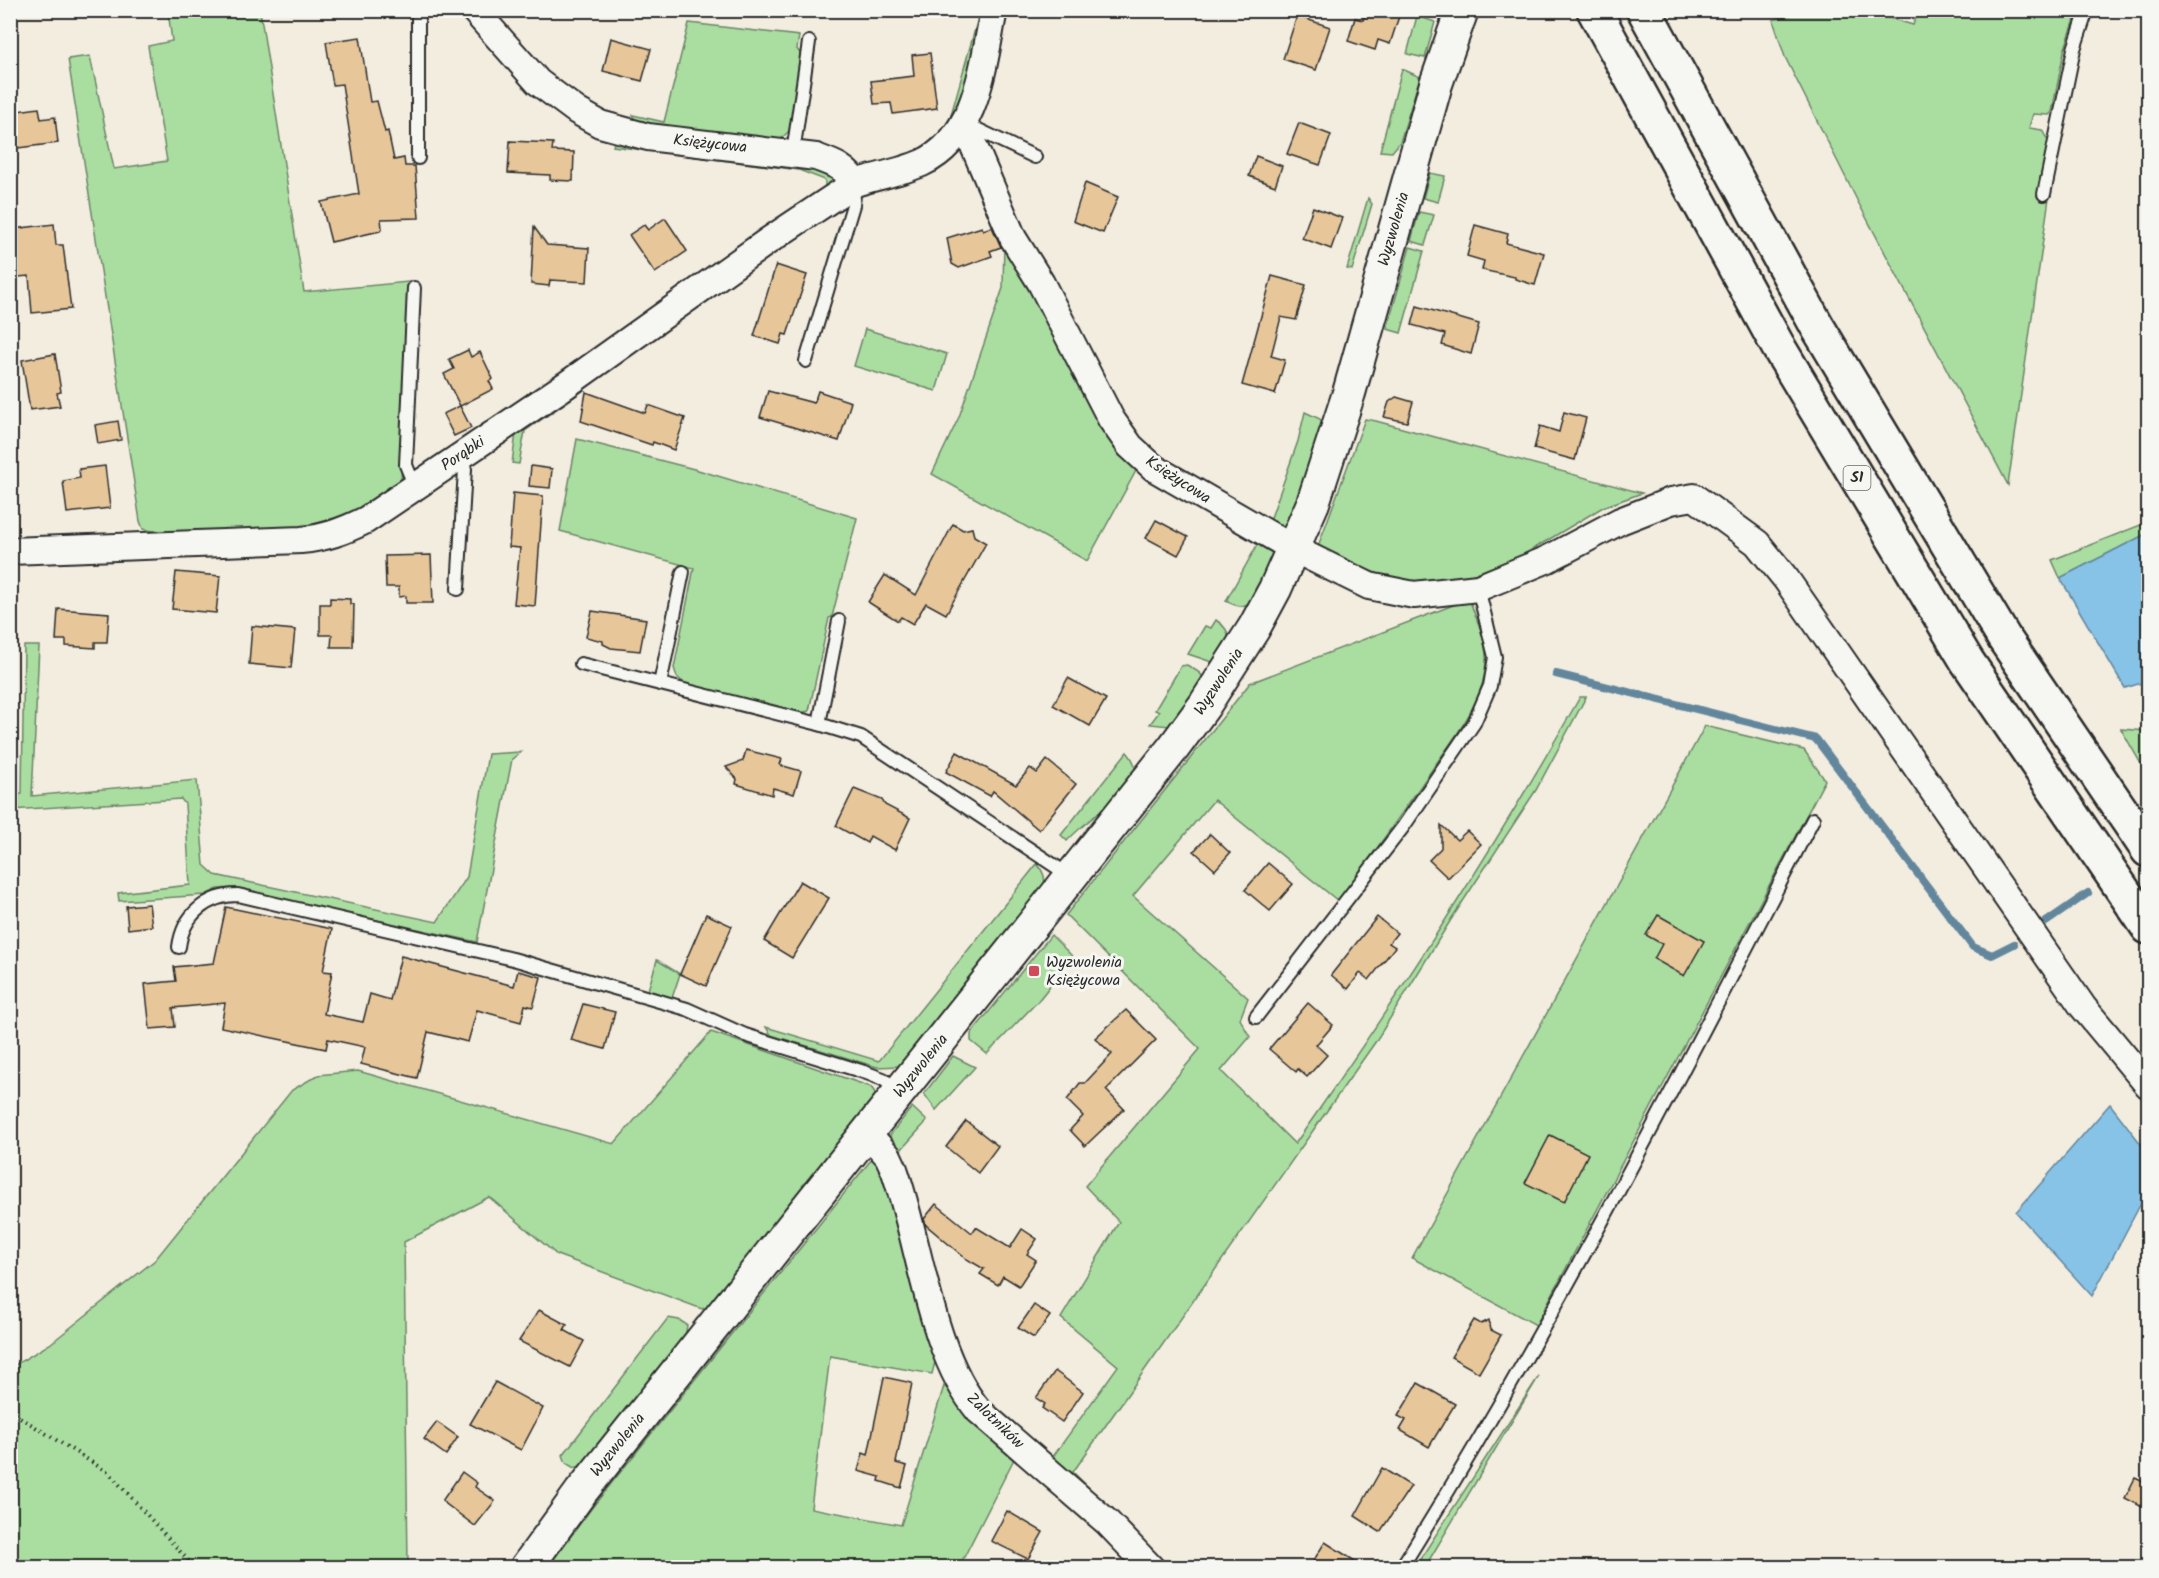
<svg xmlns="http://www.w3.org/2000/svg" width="2159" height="1578" font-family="Kalam,sans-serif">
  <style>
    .green { fill: #aadea1; stroke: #6a8466; stroke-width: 1.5 }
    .water { fill: #87c3e7; stroke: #62869c; stroke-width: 1.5 }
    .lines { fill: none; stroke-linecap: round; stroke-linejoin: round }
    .stream { stroke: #62869c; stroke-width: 8 }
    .building { fill: #e7c79a; stroke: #2b2b2b; stroke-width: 1.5 }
    .service-casing { stroke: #2b2b2b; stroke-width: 16 }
    .minor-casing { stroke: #2b2b2b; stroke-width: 30 }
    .tertiary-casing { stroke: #2b2b2b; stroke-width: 36 }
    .motorway-casing { stroke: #2b2b2b; stroke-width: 38 }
    .path { stroke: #2b2b2b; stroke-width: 4; stroke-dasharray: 1.5 4.5; stroke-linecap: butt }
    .service { stroke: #f6f6f2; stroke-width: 12 }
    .minor { stroke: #f6f6f2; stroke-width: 26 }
    .tertiary { stroke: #f6f6f2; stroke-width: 32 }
    .motorway { stroke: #f6f6f2; stroke-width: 33 }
    .poi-dot { fill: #d1495b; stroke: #f6f6f2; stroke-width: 2 }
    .labels { text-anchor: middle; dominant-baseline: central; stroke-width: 6; stroke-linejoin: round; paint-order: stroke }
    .shield { fill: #f6f6f2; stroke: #686867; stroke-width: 1.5 }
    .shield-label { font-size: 15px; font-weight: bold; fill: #2b2b2b }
    .street-label { font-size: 16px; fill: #2b2b2b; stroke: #f6f6f2 }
    .poi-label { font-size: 16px; fill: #2b2b2b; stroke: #f6f6f2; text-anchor: start }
  </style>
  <rect width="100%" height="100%" fill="#f3ede0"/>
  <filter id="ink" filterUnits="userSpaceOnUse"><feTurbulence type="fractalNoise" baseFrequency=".0167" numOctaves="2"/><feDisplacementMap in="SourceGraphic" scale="12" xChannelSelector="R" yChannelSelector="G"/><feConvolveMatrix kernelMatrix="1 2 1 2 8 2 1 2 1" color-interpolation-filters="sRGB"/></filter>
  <g filter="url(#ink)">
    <!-- green -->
    <g class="green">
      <path d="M1863 10 1913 25 1918 11H2078L2064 51 2052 112 2049 115 2033 114 2029 128 2042 130 2049 142 2039 197 2049 198 2008 485 1858 202 1785 57 1773 20 1805 11Z"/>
      <path d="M168 11H260L304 292 408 282 401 482 341 524 176 536 143 529 140 521 68 59 90 56 114 169 167 161 148 46 172 41Z"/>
      <path d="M980 11H987L963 105 930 148 902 159 931 143 949 122Z"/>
      <path d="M1417 16 1435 22 1425 58 1407 54Z"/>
      <path d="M689 23 799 36 797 49 802 56 789 131 778 142 635 123 633 115 664 122Z"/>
      <path d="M1402 69 1420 77 1400 142 1392 152 1380 151Z"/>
      <path d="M615 139 788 157 835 177 834 185 825 189V180L799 170 613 146Z"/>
      <path d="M1430 173 1445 176 1438 202 1423 198Z"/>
      <path d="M1368 198 1372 204 1352 270 1347 269Z"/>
      <path d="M1419 212 1434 215 1425 245 1411 241Z"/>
      <path d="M1004 243 1137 469 1087 561 932 474 959 417 1003 288Z"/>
      <path d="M1410 247 1424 251 1401 333 1387 329Z"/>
      <path d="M865 329 947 354 936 391 854 366Z"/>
      <path d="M586 382 584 390 525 431 519 464 512 463 516 433Z"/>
      <path d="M1305 412 1320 419 1324 426 1287 535 1267 529 1298 441Z"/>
      <path d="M1365 419 1376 421 1642 493 1603 507 1523 555 1469 576 1418 584 1385 577 1317 549Z"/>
      <path d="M577 439 698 470 857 518 832 617 829 618 809 711 799 713 684 683 677 677 674 668 694 568 560 531Z"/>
      <path d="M2148 522V533L2060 578 2052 560Z"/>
      <path d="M1261 538 1280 549C1273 562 1257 607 1240 606 1236 606 1230 603 1226 601Z"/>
      <path d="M1469 599C1476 618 1487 641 1486 661 1485 703 1451 741 1429 774 1399 817 1370 859 1338 901L1214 800 1133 896 1248 998 1240 1019 1250 1037 1221 1071 1295 1144C1396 1000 1493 851 1580 697H1586L1536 790 1452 918 1376 1041 1073 1472 1168 1567H1162L1008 1420 1052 1458 1118 1366 1061 1318 1119 1222 1085 1186 1200 1049 1066 915 1250 683Z"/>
      <path d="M1216 620C1236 633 1228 646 1218 664L1188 654 1205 626 1211 628Z"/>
      <path d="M24 646H39L32 796 197 780 204 865 215 875 437 922 467 877 488 754 521 752 512 759 477 942 231 888 218 889 205 895 119 901 118 893 190 885 185 804 181 799 11 810V795L22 794Z"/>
      <path d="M1187 665 1200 673 1205 681 1178 719 1170 726 1150 724 1159 712 1155 710 1181 666Z"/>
      <path d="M1705 726 1804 750 1825 780 1536 1325 1412 1258Z"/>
      <path d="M2121 729 2148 731V776Z"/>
      <path d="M1127 752C1132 758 1137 765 1134 774 1124 797 1085 821 1067 841L1061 835Z"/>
      <path d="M1037 864C1046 874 1046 882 1042 895L900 1066 877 1067 771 1035 766 1027 879 1061Z"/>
      <path d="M1051 935 1073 957 1038 1001 987 1054 971 1041V1034Z"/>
      <path d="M657 960 680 974 672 998 648 990Z"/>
      <path d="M711 1032 871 1087 876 1094 873 1102 713 1305 702 1309 557 1255 489 1197 404 1242 408 1567H11L10 1368 50 1344 155 1260 292 1090 318 1075 358 1071 614 1144Z"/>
      <path d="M953 1056 975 1067 936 1110 924 1094Z"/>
      <path d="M912 1107 927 1121 900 1151 915 1207 887 1139Z"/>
      <path d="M875 1155 884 1165 937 1354 932 1374 830 1356 811 1508 901 1525 944 1386 1015 1457 959 1567 557 1568 551 1563 594 1505Z"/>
      <path d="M668 1318 679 1320 687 1325 685 1339 584 1465 574 1468 566 1463 563 1455Z"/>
      <path d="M1539 1376 1425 1567H1415Z"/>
    </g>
    <!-- water -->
    <g class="water">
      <path d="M2148 533V681L2125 688 2060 578Z"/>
      <path d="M2110 1104 2148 1153V1190L2092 1296 2016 1212Z"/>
    </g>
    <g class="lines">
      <!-- stream -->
      <g class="stream">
        <path d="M1556 674 1816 739 1973 947 1992 955 2014 944"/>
        <path d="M2046 922 2088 893"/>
      </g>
    </g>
    <!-- building -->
    <g class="building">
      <path d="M1366 10H1401L1390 44 1378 40 1375 50 1348 41 1355 18 1363 20Z"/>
      <path d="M1297 16 1330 27 1316 70 1283 59Z"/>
      <path d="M360 37 370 102 377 101 385 132 388 131 394 160 404 158 405 166H415L419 218 381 219 382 228 380 231 331 242 321 202 359 194 342 84 333 85 326 42Z"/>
      <path d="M611 38 651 49 642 81 603 71Z"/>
      <path d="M930 53 937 108 893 114 891 103 874 104 871 81 914 76 912 55Z"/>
      <path d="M39 108 41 119 55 117 58 143 10 149V112Z"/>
      <path d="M1299 123 1331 135 1320 165 1287 154Z"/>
      <path d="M510 141 553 143 552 151 574 152 573 181 550 180V175L508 173Z"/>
      <path d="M1256 156 1282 166 1275 186 1249 176Z"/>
      <path d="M1085 183 1118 197 1103 233 1073 221Z"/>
      <path d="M1313 207 1342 218 1331 249 1302 238Z"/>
      <path d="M665 218 687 251 655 273 629 235 644 225 648 230Z"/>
      <path d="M54 224 56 245H63L71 309 32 313 29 276 18 277 13 229Z"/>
      <path d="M1475 225 1508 234 1506 243 1544 253 1535 285 1515 279V277L1482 270 1484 261 1467 256Z"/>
      <path d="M534 227 547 245 589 248 587 282 550 280 549 286 531 284Z"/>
      <path d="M982 227 983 230 992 227 1001 247 990 251 992 256 959 268 952 264 947 238Z"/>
      <path d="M776 265 807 275 787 335 783 334 780 344 754 336Z"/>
      <path d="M1272 276 1306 285 1296 320 1281 317 1271 356 1285 360 1275 394 1242 385Z"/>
      <path d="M1417 306 1479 324 1471 354 1442 345 1445 334 1412 325Z"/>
      <path d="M468 350 471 357 480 352 493 379 489 381 493 389 460 406 471 428 454 436 443 414 460 406 444 374 454 369 449 359Z"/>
      <path d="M55 354 61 392 57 393 60 406 30 410 22 360Z"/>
      <path d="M768 391 814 403 818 391 851 402 839 441 760 417Z"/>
      <path d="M586 392 645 413 648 405 685 418 674 450 653 442 652 445 581 421Z"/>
      <path d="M1396 397 1413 402 1407 422 1384 417 1389 402Z"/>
      <path d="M1564 412 1586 418 1575 460 1534 449 1540 426 1559 432Z"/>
      <path d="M118 421 121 440 98 444 95 425Z"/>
      <path d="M105 466 110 508 67 513 63 481 80 478 79 469Z"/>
      <path d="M531 466 552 469 550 488 529 486Z"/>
      <path d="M513 493 543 496 535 606 514 604 520 548 509 547Z"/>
      <path d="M1156 520 1188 537 1178 555 1146 538Z"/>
      <path d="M953 524 963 530 972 528 974 536 986 543 946 614 926 603 913 624 901 617 898 621 868 602 885 575 916 595Z"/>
      <path d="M431 555 433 603H406V596L399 597V587H386L385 556Z"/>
      <path d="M176 572 220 576 216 613 172 609Z"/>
      <path d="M330 598 350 599V604H354L353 647H331L332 635H320V604H330Z"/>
      <path d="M58 609 109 613 107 642H95V648L66 646V640H56Z"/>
      <path d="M592 611 646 619 640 651 611 648 603 644V641L586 637Z"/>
      <path d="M252 626 295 630 291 668 249 664Z"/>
      <path d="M1068 678 1106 699 1090 726 1053 705Z"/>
      <path d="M746 750 782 759 780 765 801 771 794 794 773 788 772 795 736 784 737 779 726 767 743 761Z"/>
      <path d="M957 752 1016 785 1030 768 1037 773 1047 760 1076 784 1039 830 993 791 990 796 946 772Z"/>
      <path d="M854 789 882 800 885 805 910 818 895 850 870 836 867 843 836 826Z"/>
      <path d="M1441 825 1457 840 1467 831 1481 844 1448 878 1429 860 1441 848Z"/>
      <path d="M1210 834 1230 853 1215 870 1194 851Z"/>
      <path d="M1268 863 1293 884 1270 911 1245 890Z"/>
      <path d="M800 881 829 898 792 958 764 941Z"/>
      <path d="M149 904 152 926 128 929 126 906Z"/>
      <path d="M226 907 332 929 323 971 332 972 324 1014 363 1022 370 994 390 1000 401 956 514 986 518 971 541 977 533 1007 525 1005 521 1022 477 1010 468 1042 428 1032 417 1078 361 1064 365 1047 328 1039 326 1049 221 1027 225 1003 173 1008 175 1027 150 1029 145 984 176 981 174 967 214 963Z"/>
      <path d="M706 914 732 926 706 986 680 974Z"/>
      <path d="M1658 915 1704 941 1684 976 1654 959 1662 944 1646 935Z"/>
      <path d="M1377 917 1397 933 1389 943 1395 947 1369 980 1360 973 1348 989 1331 975Z"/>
      <path d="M1308 1003 1333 1025 1316 1045 1327 1055 1307 1077 1298 1069 1296 1072 1269 1049Z"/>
      <path d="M583 1004 615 1012 605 1049 571 1040Z"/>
      <path d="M1126 1010 1156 1040 1106 1090 1124 1109 1085 1146 1070 1130 1083 1116 1067 1100 1080 1083H1085L1112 1054 1095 1038Z"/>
      <path d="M966 1121 998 1146 978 1173 946 1147Z"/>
      <path d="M1550 1135 1588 1154 1564 1202 1525 1183Z"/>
      <path d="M936 1204 972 1233 976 1227 1010 1248 1022 1229 1037 1239 1027 1254 1036 1260 1019 1286 1003 1276 998 1285 980 1274 984 1269 965 1258 926 1225 924 1219Z"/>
      <path d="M1034 1305 1050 1316 1034 1338 1018 1328Z"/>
      <path d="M539 1310 567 1325 564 1330 584 1341 570 1367 519 1341Z"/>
      <path d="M1474 1320 1481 1324 1489 1320 1491 1330 1501 1335 1479 1373 1451 1357Z"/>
      <path d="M1055 1371 1083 1392 1062 1422 1042 1408 1045 1404 1036 1398Z"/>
      <path d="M884 1377 912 1383 896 1463 907 1466 901 1488 879 1481 880 1477 858 1471 863 1453 868 1455Z"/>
      <path d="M495 1382 543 1408 521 1450 470 1424Z"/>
      <path d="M1418 1383 1455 1404 1429 1447 1400 1430 1406 1420 1398 1416Z"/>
      <path d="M437 1422 458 1437 446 1455 424 1439Z"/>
      <path d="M1382 1468 1411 1486 1380 1532 1355 1516Z"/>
      <path d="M462 1472 477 1483 475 1487 495 1501 475 1526 442 1501Z"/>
      <path d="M2135 1478 2148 1484V1510L2125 1498Z"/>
      <path d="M1007 1511 1043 1532 1028 1559 991 1541Z"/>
      <path d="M1325 1542 1366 1568H1309Z"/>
    </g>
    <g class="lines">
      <!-- service casing -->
      <g class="service-casing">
        <g id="service">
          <path d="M968 125 1035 157"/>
          <path d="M793 153 809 42"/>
          <path d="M418 158V10"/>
          <path d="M2044 194 2074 49 2087 10"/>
          <path d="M414 288 406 465 415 487"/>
          <path d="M806 361 853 205 855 184"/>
          <path d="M458 589 465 469 461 456"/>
          <path d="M581 664 819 724 861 737 1070 876"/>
          <path d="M660 684 683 572"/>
          <path d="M819 724 839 621"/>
          <path d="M179 947C183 915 207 895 238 895L513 959 687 1009 745 1035 864 1072 883 1079 899 1091"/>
          <path d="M1256 1017 1403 827 1474 723 1490 686 1495 657 1478 588"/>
          <path d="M1401 1568C1553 1325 1682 1073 1813 819"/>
        </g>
      </g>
      <!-- minor casing -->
      <g class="minor-casing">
        <g id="minor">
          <path d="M474 10 538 82 577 111 600 124 648 137 816 157C832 163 846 167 855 183 877 176 901 172 922 163 978 137 983 64 994 10"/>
          <path d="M964 123 1013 238 1041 283 1111 419 1130 446 1154 468 1294 549 1369 586 1414 595 1478 588 1546 560 1620 521 1671 501 1694 497 1757 543 1786 579 2083 1007 2148 1085"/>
          <path d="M10 551 301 540C325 538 344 531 366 520L566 385 768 241 855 183"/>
          <path d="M867 1133 888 1156 894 1169C920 1242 930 1353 979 1411L1107 1522 1151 1568"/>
        </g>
      </g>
      <!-- tertiary casing -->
      <g class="tertiary-casing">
        <path id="tertiary" d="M526 1568 581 1492 1174 747 1204 706 1254 628 1275 589 1313 503 1349 393 1436 84 1462 10"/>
      </g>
      <!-- motorway casing -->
      <g class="motorway-casing">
        <g id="motorway">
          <path d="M1594 10 1779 348 1967 661 2148 927"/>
          <path d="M1644 10 1817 326 2004 638 2148 850"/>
        </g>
      </g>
      <!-- path -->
      <path class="path" d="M10 1411 109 1473 195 1568"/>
      <!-- service -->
      <use href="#service" class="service"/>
      <!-- minor -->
      <use href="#minor" class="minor"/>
      <!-- tertiary -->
      <use href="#tertiary" class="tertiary"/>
      <!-- motorway -->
      <use href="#motorway" class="motorway"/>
    </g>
  </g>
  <!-- markers -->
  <rect class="poi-dot" x="1028" y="965" width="12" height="12" rx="3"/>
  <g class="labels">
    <!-- shield labels -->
    <rect class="shield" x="1843.5" y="466" width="27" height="24" rx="4.5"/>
    <g class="shield-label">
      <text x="1857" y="478">S1</text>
    </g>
    <!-- street labels -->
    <g class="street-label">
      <text transform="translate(710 144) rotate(6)">Księżycowa</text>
      <text transform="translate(1394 229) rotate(-74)">Wyzwolenia</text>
      <text transform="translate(463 454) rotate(-34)">Porąbki</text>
      <text transform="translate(1178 480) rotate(33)">Księżycowa</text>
      <text transform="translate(1219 682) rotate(-57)">Wyzwolenia</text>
      <text transform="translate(921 1066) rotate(-51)">Wyzwolenia</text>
      <text transform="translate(995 1421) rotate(44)">Zalotników</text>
      <text transform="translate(618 1445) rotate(-51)">Wyzwolenia</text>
    </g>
    <!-- poi labels -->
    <g class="poi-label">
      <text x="1046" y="962">Wyzwolenia<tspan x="1046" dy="18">Księżycowa</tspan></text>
    </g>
  </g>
  <!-- margin -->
  <rect width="2159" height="1578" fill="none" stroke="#f6f6f2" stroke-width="36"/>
  <rect x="18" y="18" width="2123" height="1542" fill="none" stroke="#2b2b2b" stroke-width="2" filter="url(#ink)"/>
</svg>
